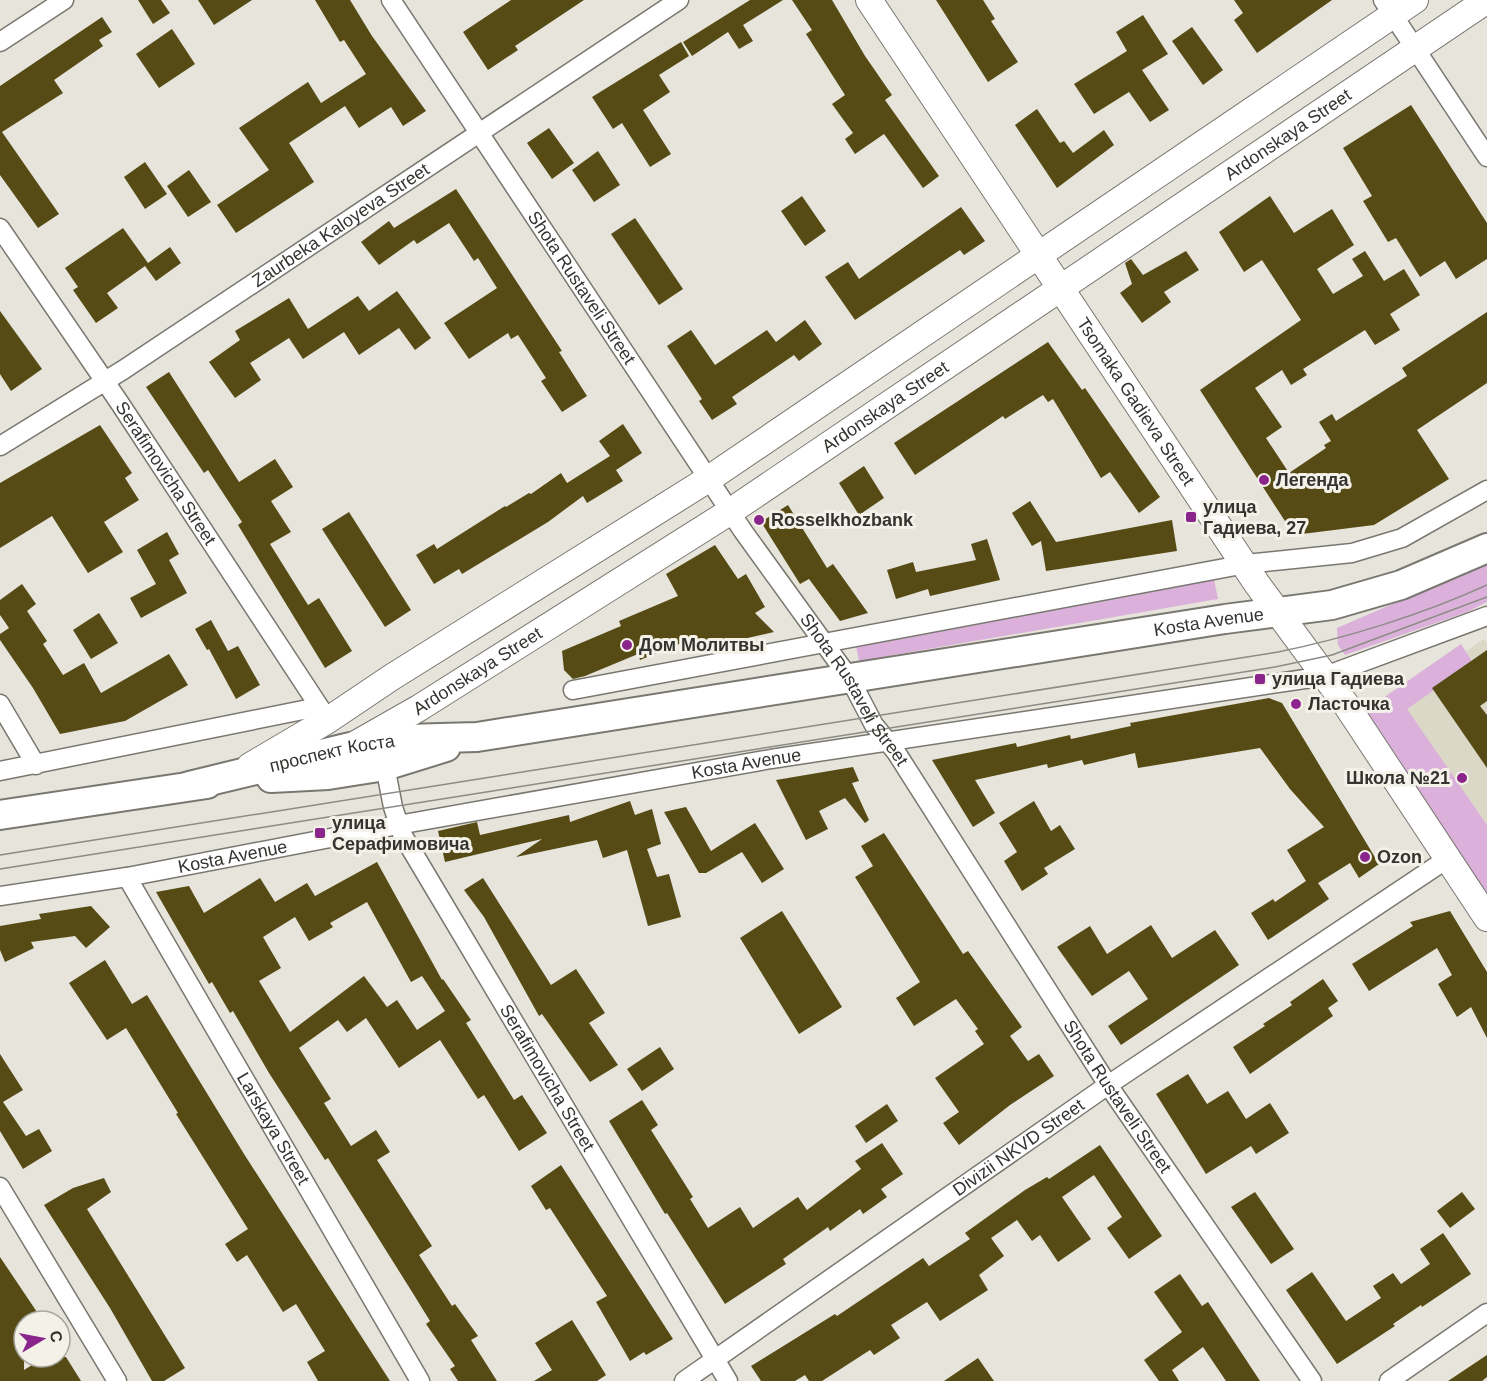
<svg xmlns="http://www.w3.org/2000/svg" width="1487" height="1381" font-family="Helvetica,sans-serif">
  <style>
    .built { fill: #dcd8c8 }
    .green { fill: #dbb1db }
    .building { fill: #564b14; fill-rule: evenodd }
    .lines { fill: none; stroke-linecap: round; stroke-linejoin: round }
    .minor-casing { stroke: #797870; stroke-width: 21 }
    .secondary-casing { stroke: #797870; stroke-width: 28 }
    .primary-casing { stroke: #797870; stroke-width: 32 }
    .minor { stroke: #fff; stroke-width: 18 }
    .secondary { stroke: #fff; stroke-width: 26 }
    .primary { stroke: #fff; stroke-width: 28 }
    .tram { stroke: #8c8b85; stroke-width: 1.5 }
    .poi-dot { fill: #8a258c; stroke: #f3f1e8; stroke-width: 2 }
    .labels { text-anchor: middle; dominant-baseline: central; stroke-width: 6; stroke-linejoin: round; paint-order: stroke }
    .street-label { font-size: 18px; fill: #343330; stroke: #f3f1e8 }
    .poi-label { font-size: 18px; font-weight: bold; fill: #343330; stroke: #f3f1e8; text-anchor: start }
  </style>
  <rect width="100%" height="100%" fill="#e6e4db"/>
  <!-- built -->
  <path class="built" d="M1484 639 1487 643V851L1387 705Z"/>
  <!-- green -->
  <g class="green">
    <path d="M1487 563V602L1467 612 1345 655 1338 645 1337 628Z"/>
    <path d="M1214 579 1218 599 859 661 855 641Z"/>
    <path d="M1461 644 1473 663 1407 709 1487 825V893L1363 712Z"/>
  </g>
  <!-- building -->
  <g class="building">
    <path d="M138 0H161L170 13 153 24Z"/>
    <path d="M198 0H252L214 25Z"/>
    <path d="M315 0H350L372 36 426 111 403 126 391 107 359 128 345 106 289 143 314 182 236 233 217 205 269 170 239 128 308 82 321 103 366 74 344 40 340 42Z"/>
    <path d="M511 0H584L515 46 518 50 488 70 463 32Z"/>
    <path d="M750 0H783L743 25 753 41 739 49 728 32 692 56 683 42Z"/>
    <path d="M792 0H832L865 56 892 95 885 100 939 176 923 188 884 134 855 154 845 139 853 133 832 104 845 95 806 34 812 30Z"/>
    <path d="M936 0H983L995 19 991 21 1018 62 988 82Z"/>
    <path d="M1234 0H1332L1257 53 1234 20 1243 13Z"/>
    <path d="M1143 15 1168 54 1142 70 1169 110 1150 122 1129 92 1094 114 1074 84 1127 51 1116 32Z"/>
    <path d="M102 17 112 32 99 40 103 46 54 80 63 93 2 132 59 214 38 228 0 175V86Z"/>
    <path d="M1192 27 1223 70 1203 85 1172 41Z"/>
    <path d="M172 29 195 64 159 88 136 54Z"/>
    <path d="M681 42 689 56 659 75 670 92 643 110 671 154 650 167 622 123 613 129 592 97Z"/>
    <path d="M1411 105 1487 223V259L1456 279 1445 261 1420 277 1396 238 1388 242 1363 201 1372 196 1343 148Z"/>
    <path d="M1037 109 1060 143 1064 141 1073 153 1104 130 1114 145 1057 188 1015 125Z"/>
    <path d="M549 128 574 163 552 179 527 143Z"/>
    <path d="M598 151 620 185 594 202 572 170Z"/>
    <path d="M145 162 167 194 145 209 124 177Z"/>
    <path d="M189 170 211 202 188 217 167 186Z"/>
    <path d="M456 189 562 351 559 352 587 396 562 412 541 381 546 378 518 335 511 339 508 333 469 359 444 323 497 288 478 258 474 261 449 223 417 244 414 240 379 265 361 242 389 221 394 228Z"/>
    <path d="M802 196 826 231 805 246 781 211Z"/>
    <path d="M1270 196 1294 233 1332 209 1354 245 1317 269 1333 294 1363 276 1352 259 1365 251 1384 281 1404 269 1420 295 1390 314 1400 330 1375 345 1365 330 1303 369 1307 375 1291 385 1282 370 1255 388 1282 427 1266 438 1289 473 1326 448 1324 445 1331 441 1319 422 1332 414 1336 421 1407 376 1402 368 1487 312V383L1417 430 1449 479 1374 525 1294 535 1200 390 1301 320 1262 260 1244 272 1219 232Z"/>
    <path d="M961 207 985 241 964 255 960 250 855 320 825 277 848 262 859 279Z"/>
    <path d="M635 218 683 289 659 305 611 234Z"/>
    <path d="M123 228 148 263 170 247 181 263 156 281 145 266 107 293 118 308 96 323 73 290 78 287 65 268Z"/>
    <path d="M1186 251 1199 270 1164 292 1171 302 1142 323 1120 293 1132 284 1125 263 1131 259 1143 275Z"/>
    <path d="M397 291 431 338 415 350 399 328 359 355 344 332 303 359 289 338 250 363 261 380 235 398 209 362 240 340 235 331 289 298 308 329 358 296 369 311Z"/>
    <path d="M0 311 42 369 11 391 0 374Z"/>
    <path d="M805 320 822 344 799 361 794 355 732 397 737 404 712 420 699 401 702 399 667 346 691 330 715 365 767 330 776 342Z"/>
    <path d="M1048 342 1082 390 1085 388 1160 497 1139 513 1110 472 1101 478 1053 399 1048 402 1043 395 1005 419 1003 416 915 475 894 443Z"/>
    <path d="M169 372 239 482 275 459 293 487 271 501 291 532 270 544 308 605 319 598 352 651 325 668 238 525 242 522 208 470 204 473 146 387Z"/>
    <path d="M623 424 642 453 616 470 623 481 587 503 583 496 548 522 462 574 459 569 434 584 416 555 434 544 437 549 505 506 506 507 529 493 531 494 561 473 567 483 610 456 599 441Z"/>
    <path d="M100 425 132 473 125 478 139 500 104 522 123 552 88 573 52 516 0 548V483Z"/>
    <path d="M864 466 884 498 859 515 839 483Z"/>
    <path d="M1030 501 1056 542 1172 520 1177 551 1046 571 1041 541 1032 546 1012 513Z"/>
    <path d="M788 505 827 568 833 564 868 613 840 621 809 579 800 584 761 522Z"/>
    <path d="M349 512 411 610 385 627 322 529Z"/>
    <path d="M167 532 179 554 169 560 187 593 141 618 130 598 156 584 137 550Z"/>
    <path d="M987 539 1000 580 930 596 928 589 896 599 887 570 913 562 916 572 976 560 971 544Z"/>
    <path d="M715 545 738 579 746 574 765 607 755 613 774 632 699 649 696 637 640 660 638 654 585 676 573 679 564 670 562 651 621 626 619 621 678 596 666 574Z"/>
    <path d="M22 584 36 604 27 611 47 641 43 644 63 675 84 663 101 693 169 654 188 685 125 721 60 734 33 688 0 640V634L9 628 0 615V600Z"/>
    <path d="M99 613 118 643 91 659 73 630Z"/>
    <path d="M211 620 228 651 238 646 260 685 236 699 209 649 207 650 195 629Z"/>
    <path d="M1487 650V701L1480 706 1487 715V768L1432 688Z"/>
    <path d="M1269 698 1282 703 1379 864 1359 878 1350 863 1318 883 1329 899 1268 940 1251 913 1273 899 1275 902 1306 881 1287 850 1324 827 1290 789 1260 748 1138 768 1135 753 1084 765 1082 760 1048 768 1047 764 975 780 995 813 973 827 932 760 1016 743 1017 747 1070 735 1071 739 1131 726 1130 723Z"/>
    <path d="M853 767 859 781 852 783 869 820 865 823 845 798 819 811 828 829 806 840 776 780Z"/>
    <path d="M630 801 635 815 652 809 661 844 647 849 657 877 669 874 681 917 648 926 627 850 603 858 597 840 516 857 542 839 445 862 438 831 477 822 480 835 569 815 570 822Z"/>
    <path d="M1034 801 1051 831 1060 825 1075 849 1044 868 1048 874 1022 891 1004 861 1017 852 999 823Z"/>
    <path d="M686 807 711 851 755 823 784 869 762 883 742 852 706 873H699L664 812Z"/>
    <path d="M884 833 963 954 968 951 1022 1027 1010 1036 1028 1061 1039 1054 1054 1076 1010 1105 959 1145 943 1123 959 1112 935 1078 984 1044 975 1031 978 1029 956 999 914 1026 896 998 920 982 855 877 873 866 861 846Z"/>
    <path d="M377 862 442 980 443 979 471 1020 466 1023 486 1055 514 1100 522 1095 547 1133 519 1151 484 1095 478 1099 440 1040 399 1068 366 1018 347 1032 338 1020 299 1048 331 1099 324 1103 351 1146 376 1130 390 1152 377 1160 432 1246 419 1255 452 1306 455 1304 478 1336 471 1340 497 1381H458L450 1369 455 1366 426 1324 430 1321 414 1295 328 1158 325 1160 269 1073 233 1011 230 1013 212 982 209 984 156 892 189 886 204 913 260 878 275 902 307 883 315 896ZM367 902 411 982 422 976 445 1011 417 1030 397 1000 387 1007 364 976 290 1032 259 981 281 968 263 937 295 917 309 941 333 927 330 923Z"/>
    <path d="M483 878 551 985 576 969 605 1013 589 1023 618 1065 590 1082 542 1014 539 1016 484 917 464 890Z"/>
    <path d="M91 906 110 927 86 948 75 936 31 942 34 948 5 962 0 950V926L41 919 39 914Z"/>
    <path d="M782 911 842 1007 799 1034 740 938Z"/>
    <path d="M1450 911 1487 972V1038L1471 1007 1457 1017 1438 984 1452 975 1437 948 1369 991 1352 964 1413 926 1410 922Z"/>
    <path d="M1151 925 1172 958 1215 930 1239 965 1121 1045 1108 1026 1148 999 1129 971 1092 996 1057 947 1090 926 1107 954Z"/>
    <path d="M105 960 132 1004 147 995 244 1154 390 1381H318L307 1362 325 1351 296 1304 283 1312 247 1255 237 1262 225 1244 248 1229 176 1114 178 1113 126 1028 107 1040 69 983Z"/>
    <path d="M1323 979 1338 1001 1328 1008 1333 1016 1250 1074 1233 1047 1265 1026 1263 1024 1292 1005 1290 1002Z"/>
    <path d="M660 1047 674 1069 642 1091 627 1069Z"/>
    <path d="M0 1054 23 1090 3 1102 26 1136 39 1129 52 1151 23 1169 0 1131Z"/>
    <path d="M1188 1074 1207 1104 1228 1091 1246 1119 1270 1103 1289 1133 1256 1154 1251 1146 1206 1174 1156 1094Z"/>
    <path d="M642 1100 658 1125 651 1130 693 1197 690 1199 708 1228 740 1207 753 1228 798 1197 807 1210 861 1169 855 1161 882 1143 903 1174 881 1189 887 1197 863 1214 860 1209 830 1231 828 1227 783 1259 786 1264 725 1304 667 1213 665 1214 609 1121Z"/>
    <path d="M887 1104 898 1121 866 1143 855 1126Z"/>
    <path d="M1100 1145 1162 1236 1129 1259 1107 1228 1122 1217 1094 1175 1062 1197 1091 1239 1058 1262 1040 1235 1032 1241 1017 1220 991 1238 1004 1256 979 1275 988 1290 940 1321 927 1302 891 1325 900 1338 874 1355 870 1350 822 1381H809L805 1375 795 1381H761L751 1366 835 1314 837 1316 923 1258 929 1266 970 1239 965 1233 1025 1190 1047 1177 1049 1179Z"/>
    <path d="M561 1165 673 1339 646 1355 644 1352 630 1361 596 1302 607 1296 550 1208 546 1210 531 1186Z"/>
    <path d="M104 1178 111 1192 87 1209 185 1368 164 1381H152L110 1308 44 1205 73 1188Z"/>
    <path d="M1255 1192 1294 1249 1271 1264 1231 1207Z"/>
    <path d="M1462 1192 1475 1209 1450 1228 1437 1211Z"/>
    <path d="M1443 1233 1471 1274 1422 1307 1421 1305 1393 1324 1395 1326 1337 1364 1286 1290 1312 1272 1346 1321 1381 1298 1373 1286 1393 1273 1401 1284 1430 1264 1420 1249Z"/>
    <path d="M0 1257 43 1321H24V1370L45 1357H66L81 1381H0Z"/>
    <path d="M1180 1274 1202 1306 1208 1302 1260 1381H1226L1203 1347 1172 1370 1179 1381H1159L1144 1360 1182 1332 1154 1292Z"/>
    <path d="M572 1320 606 1375 597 1381H534L552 1370 535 1343Z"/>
    <path d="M1487 1355V1377L1482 1381H1448Z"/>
    <path d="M978 1358 994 1381H944Z"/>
  </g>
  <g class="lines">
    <!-- minor casing -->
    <g class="minor-casing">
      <g id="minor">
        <path id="s1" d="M391 0 743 531 850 679 874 725 896 752 1108 1085 1312 1381"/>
        <path d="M1383 0 1487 157"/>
        <path d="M0 42 64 0"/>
        <path id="s2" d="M0 228 119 402 328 720"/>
        <path id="s3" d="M0 446 123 370 679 0"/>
        <path d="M573 690 1246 564 1352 553 1402 538 1487 490"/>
        <path d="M0 704 36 765"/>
        <path id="s4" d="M385 766 393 807 402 834 728 1381"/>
        <path d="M0 771 318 707"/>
        <path id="s5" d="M127 877 420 1381"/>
        <path id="s6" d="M0 896 127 877 398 825 771 759 1325 676 1487 616"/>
        <path d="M0 1187 117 1381"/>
        <path id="s7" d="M684 1381 1108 1085 1447 859"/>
        <path d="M1389 1381 1487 1313"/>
      </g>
    </g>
    <!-- secondary casing -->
    <g class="secondary-casing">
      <g id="secondary">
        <path id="s8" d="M869 0 1257 584 1347 706 1487 918"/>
        <path id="s9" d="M354 745 419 708 731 511 1487 0"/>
        <path d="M250 766 328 720 392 677 710 478 1415 0"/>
      </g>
    </g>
    <!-- primary casing -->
    <g class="primary-casing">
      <g id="primary">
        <path d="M271 778 328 775 385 766 446 747"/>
        <path id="s10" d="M189 786 350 747 405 739 477 737 1225 619 1332 605 1401 585 1487 548"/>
        <path d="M0 815 207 784"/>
      </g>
    </g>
    <!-- minor -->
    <use href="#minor" class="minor"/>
    <!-- secondary -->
    <use href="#secondary" class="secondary"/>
    <!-- primary -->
    <use href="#primary" class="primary"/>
    <!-- tram -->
    <g class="tram">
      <path d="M0 855 1278 652C1347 638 1424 614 1487 585"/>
      <path d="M0 869 1275 667 1332 655 1487 597"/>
    </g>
  </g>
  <!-- markers -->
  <g class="poi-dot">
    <circle cx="1264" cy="480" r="6"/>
    <rect x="1185" y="511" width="12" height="12" rx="3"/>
    <circle cx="759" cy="520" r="6"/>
    <circle cx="627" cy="645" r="6"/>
    <rect x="1254" y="673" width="12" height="12" rx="3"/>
    <circle cx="1296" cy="704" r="6"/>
    <circle cx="1462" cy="778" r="6"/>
    <rect x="314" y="827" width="12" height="12" rx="3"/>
    <circle cx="1365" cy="857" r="6"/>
  </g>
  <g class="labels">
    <!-- street labels -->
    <g class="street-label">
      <text stroke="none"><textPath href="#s9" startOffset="1116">Ardonskaya Street</textPath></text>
      <text stroke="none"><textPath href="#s3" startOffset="406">Zaurbeka Kaloyeva Street</textPath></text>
      <text stroke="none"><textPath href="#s1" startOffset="345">Shota Rustaveli Street</textPath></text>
      <text stroke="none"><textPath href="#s8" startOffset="482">Tsomaka Gadieva Street</textPath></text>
      <text stroke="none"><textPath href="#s9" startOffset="630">Ardonskaya Street</textPath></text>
      <text stroke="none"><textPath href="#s2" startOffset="296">Serafimovicha Street</textPath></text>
      <text stroke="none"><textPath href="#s10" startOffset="1034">Kosta Avenue</textPath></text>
      <text stroke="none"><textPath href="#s9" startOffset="144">Ardonskaya Street</textPath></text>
      <text stroke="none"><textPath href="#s1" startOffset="831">Shota Rustaveli Street</textPath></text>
      <text stroke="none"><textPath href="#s10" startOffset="147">проспект Коста</textPath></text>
      <text stroke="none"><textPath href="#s6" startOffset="758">Kosta Avenue</textPath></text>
      <text stroke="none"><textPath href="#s6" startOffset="236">Kosta Avenue</textPath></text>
      <text stroke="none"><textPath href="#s4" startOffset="354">Serafimovicha Street</textPath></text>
      <text stroke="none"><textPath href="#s1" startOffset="1316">Shota Rustaveli Street</textPath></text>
      <text stroke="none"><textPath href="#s5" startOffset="291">Larskaya Street</textPath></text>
      <text stroke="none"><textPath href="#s7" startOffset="408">Divizii NKVD Street</textPath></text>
    </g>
    <!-- poi labels -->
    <g class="poi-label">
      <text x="1276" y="480">Легенда</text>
      <text x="1203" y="507">улица<tspan x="1203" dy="21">Гадиева, 27</tspan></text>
      <text x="771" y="520">Rosselkhozbank</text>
      <text x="639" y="645">Дом Молитвы</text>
      <text x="1272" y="679">улица Гадиева</text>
      <text x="1308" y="704">Ласточка</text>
      <text x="1450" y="778" text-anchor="end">Школа №21</text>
      <text x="332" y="823">улица<tspan x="332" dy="21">Серафимовича</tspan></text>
      <text x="1377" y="857">Ozon</text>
    </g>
  </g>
  <!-- north arrow -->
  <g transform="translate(42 1339) rotate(80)"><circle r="28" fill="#f3f1e8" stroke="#a7a59e" stroke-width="1.5"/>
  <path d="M0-4.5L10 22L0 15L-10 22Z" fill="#8a258c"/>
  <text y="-9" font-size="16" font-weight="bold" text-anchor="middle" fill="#343330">С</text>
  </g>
</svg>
